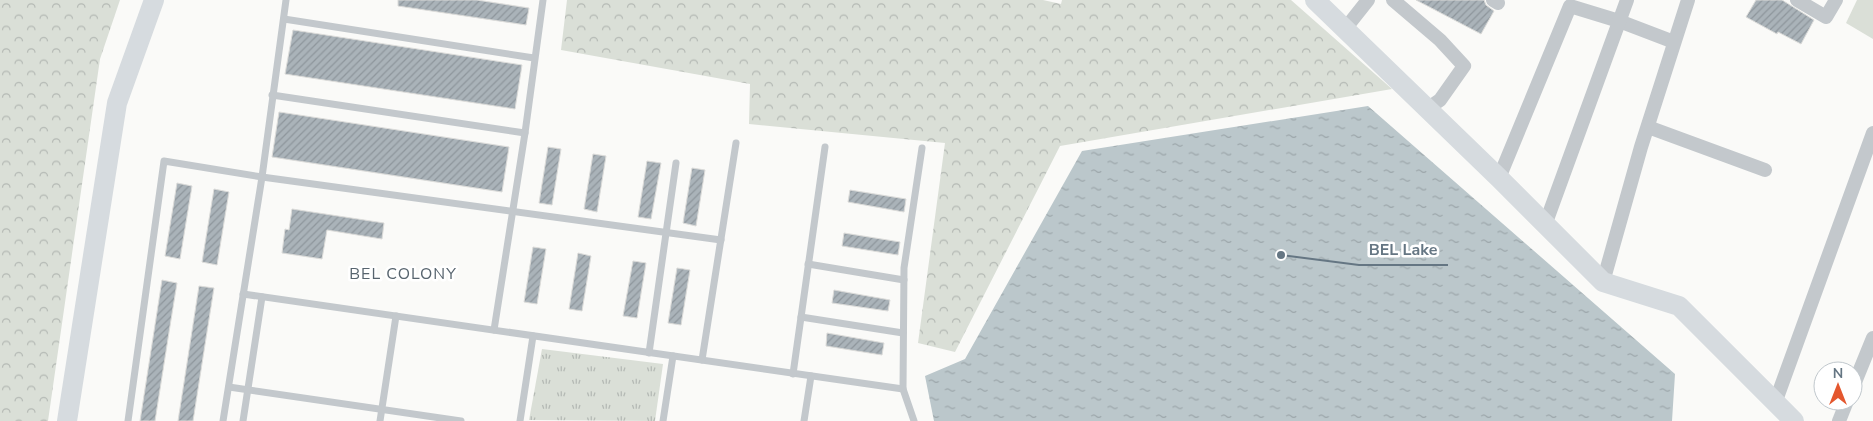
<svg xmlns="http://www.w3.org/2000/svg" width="1873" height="421" font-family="'Nunito Sans',sans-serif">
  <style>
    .grass { fill: #dadfd7 }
    .forest { fill: url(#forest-crowns) }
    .park { fill: url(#park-tufts) }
    .water { fill: url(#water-ripples) }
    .building { fill: url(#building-hatch); stroke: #dcdcda }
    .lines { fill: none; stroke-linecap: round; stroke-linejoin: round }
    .lane { stroke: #c3c8cc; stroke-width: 7 }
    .street { stroke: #c3c8cc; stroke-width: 14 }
    .secondary { stroke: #d6dbdf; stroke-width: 20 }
    .labels { text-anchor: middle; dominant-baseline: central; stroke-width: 5; stroke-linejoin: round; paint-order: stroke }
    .neighbourhood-label { font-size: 16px; letter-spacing: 1px; fill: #57646e; stroke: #fff }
    .leader { fill: none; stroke: #657683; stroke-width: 2 }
    .callout-dot { fill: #657683; stroke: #fff; stroke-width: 2 }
    .callout-label { font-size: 16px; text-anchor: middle; font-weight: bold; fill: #657683; stroke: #fff; stroke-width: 5; stroke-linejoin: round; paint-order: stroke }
  </style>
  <defs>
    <pattern id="forest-crowns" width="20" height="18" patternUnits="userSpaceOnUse" patternTransform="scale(1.25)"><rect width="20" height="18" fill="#dadfd7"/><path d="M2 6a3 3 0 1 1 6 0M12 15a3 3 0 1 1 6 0" fill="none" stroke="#b4b9b4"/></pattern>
    <pattern id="park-tufts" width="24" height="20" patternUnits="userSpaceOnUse" patternTransform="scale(1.25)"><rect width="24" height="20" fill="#dadfd7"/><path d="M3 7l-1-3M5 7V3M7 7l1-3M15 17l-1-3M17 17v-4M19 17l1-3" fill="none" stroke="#b4b9b4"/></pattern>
    <pattern id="water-ripples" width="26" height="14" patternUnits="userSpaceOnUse" patternTransform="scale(1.25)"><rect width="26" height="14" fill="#bbc7cb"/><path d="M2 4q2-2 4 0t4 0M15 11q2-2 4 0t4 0" fill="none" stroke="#9ca6aa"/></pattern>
    <pattern id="building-hatch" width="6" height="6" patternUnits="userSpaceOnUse" patternTransform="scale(1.25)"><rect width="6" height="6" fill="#aab3b9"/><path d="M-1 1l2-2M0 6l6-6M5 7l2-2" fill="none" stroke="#8e969c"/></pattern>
  </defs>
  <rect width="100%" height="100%" fill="#fafaf8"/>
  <!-- grass -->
  <path class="grass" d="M1857 0H1873V39L1846 23Z"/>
  <!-- forest -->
  <g class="forest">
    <path d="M0 0H120L100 59 48 421H0Z"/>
    <path d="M567 0H1043L1061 4 1062 0H1291L1392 89 1060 146 955 352 918 343 945 143 749 124 750 84 561 50Z"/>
  </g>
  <!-- park -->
  <path class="park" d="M542 349 663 364 655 421 529 420Z"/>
  <!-- water -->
  <path class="water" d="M1368 106 1675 374 1672 421H934L925 376 965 359 1082 151Z"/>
  <!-- building -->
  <g class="building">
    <path d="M398 0H477L529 8 526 25 398 6Z"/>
    <path d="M1416 0H1484L1486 5 1494 11 1481 34Z"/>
    <path d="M1756 0H1782L1814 20 1801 44 1778 32 1777 34 1746 17Z"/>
    <path d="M293 30 522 65 515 109 285 74Z"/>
    <path d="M279 112 509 147 502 192 272 157Z"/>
    <path d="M548 147 561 149 552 205 539 203Z"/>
    <path d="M593 154 606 156 597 212 584 209Z"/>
    <path d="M647 161 661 163 651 219 638 217Z"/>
    <path d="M692 168 705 170 696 226 683 223Z"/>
    <path d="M177 183 192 186 180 259 165 256Z"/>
    <path d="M214 189 229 192 217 265 202 262Z"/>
    <path d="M850 190 906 199 904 212 848 202Z"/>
    <path d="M292 209 384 223 382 239 327 230 322 259 282 253 285 229 289 230Z"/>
    <path d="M844 233 900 242 898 255 842 246Z"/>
    <path d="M533 247 546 249 537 304 524 302Z"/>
    <path d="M578 253 591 256 582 311 569 309Z"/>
    <path d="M633 261 646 263 637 318 623 316Z"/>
    <path d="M677 268 690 270 681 325 668 323Z"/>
    <path d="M162 280 177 283 170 326 155 421H140Z"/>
    <path d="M199 286 214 288 207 332 193 421H178Z"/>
    <path d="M834 290 890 300 888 311 832 303Z"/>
    <path d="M827 333 884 343 882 355 826 346Z"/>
  </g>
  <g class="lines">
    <!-- lane -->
    <g class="lane">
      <path d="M284 19 534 58"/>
      <path d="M272 95 525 133"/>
      <path d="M808 264 904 280"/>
      <path d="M243 294 903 389"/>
      <path d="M801 317 903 333"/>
      <path d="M494 330 525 133 543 0"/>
      <path d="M649 353 676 163"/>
      <path d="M702 360 736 143"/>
      <path d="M793 374 825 147"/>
      <path d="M229 387 461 421"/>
      <path d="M128 421 164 161 262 177 721 240"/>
      <path d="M223 421 262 177 286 0"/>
      <path d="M243 421 262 297"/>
      <path d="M380 421 396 316"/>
      <path d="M520 421 533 336"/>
      <path d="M663 421 673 356"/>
      <path d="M804 421 811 376"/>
      <path d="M914 421 903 389 904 268 922 148"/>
    </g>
    <!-- street -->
    <g class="street">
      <path d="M1393 0 1440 40 1464 66 1440 100 1427 109"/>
      <path d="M1493 0 1498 3"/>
      <path d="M1797 0 1826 17 1836 0"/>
      <path d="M1345 29 1368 0"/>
      <path d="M1648 127 1765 170"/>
      <path d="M1499 178 1570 6 1619 21 1674 42"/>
      <path d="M1545 225 1627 0"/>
      <path d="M1603 282 1641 147 1688 0"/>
      <path d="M1853 387 1873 338"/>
      <path d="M1775 403 1873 133"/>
      <path d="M1839 421 1847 401"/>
    </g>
    <!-- secondary -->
    <g class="secondary">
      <path d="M1315 0 1499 178 1603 282 1679 306 1794 421"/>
      <path d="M67 421 117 103 154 0"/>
    </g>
  </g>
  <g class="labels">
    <!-- neighbourhood labels -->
    <g class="neighbourhood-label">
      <text x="403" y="274">BEL COLONY</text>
    </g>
  </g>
  <!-- callouts -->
  <path class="leader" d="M1281 255L1359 265H1448"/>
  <circle class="callout-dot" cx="1281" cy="255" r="5"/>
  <g class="callout-label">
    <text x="1403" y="255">BEL Lake</text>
  </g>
  <!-- north arrow -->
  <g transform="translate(1838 386)"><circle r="24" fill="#ffffff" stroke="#c1c8cd"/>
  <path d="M0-4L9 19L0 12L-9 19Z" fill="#e4572e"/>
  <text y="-8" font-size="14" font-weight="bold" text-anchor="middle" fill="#657683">N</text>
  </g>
</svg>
